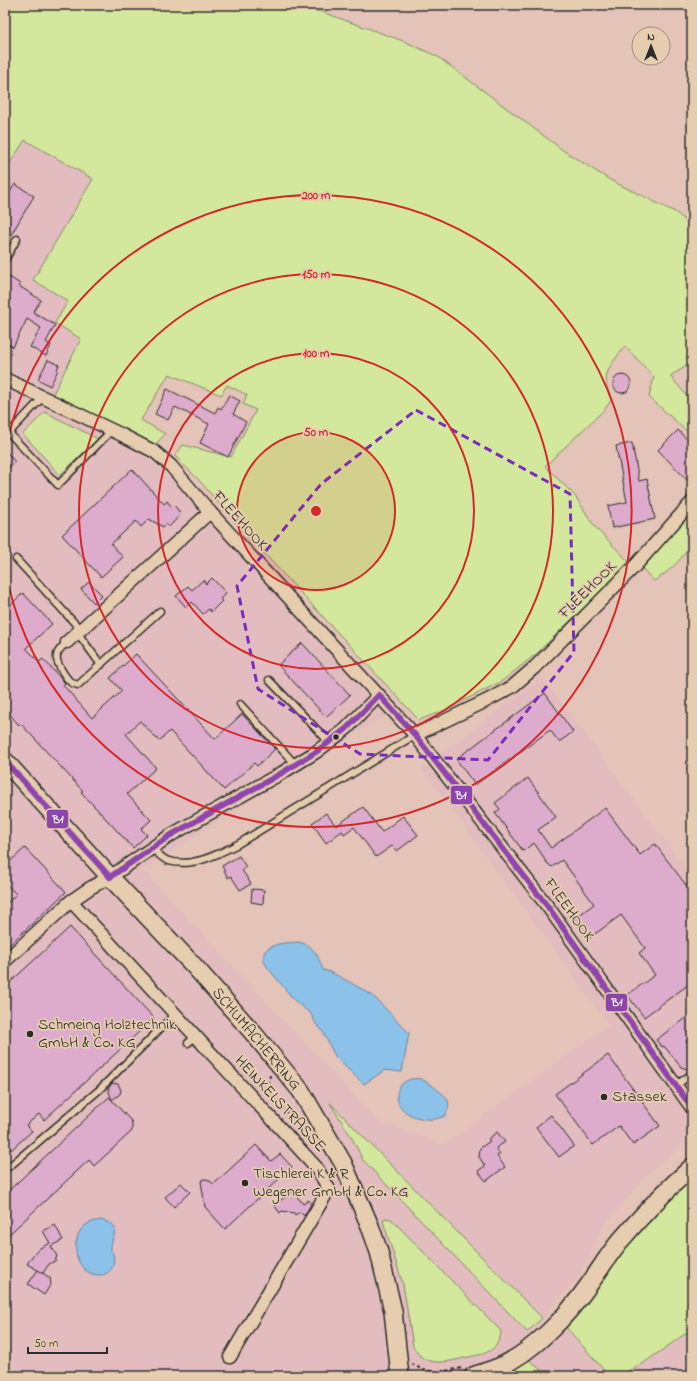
<svg xmlns="http://www.w3.org/2000/svg" width="697" height="1381" font-family="'Indie Flower',sans-serif">
  <style>
    .built { fill: #e2bcbe }
    .green { fill: #d3e89d; stroke: #7f8a64 }
    .water { fill: #8cc2ea; stroke: #65869e }
    .building { fill: #ddaccc; stroke: #2b2b2b }
    .lines { fill: none; stroke-linecap: round; stroke-linejoin: round }
    .lane-casing { stroke: #2b2b2b; stroke-width: 9 }
    .street-casing { stroke: #2b2b2b; stroke-width: 15 }
    .secondary-casing { stroke: #2b2b2b; stroke-width: 20 }
    .path { stroke: #2b2b2b; stroke-width: 2; stroke-dasharray: 3 3; stroke-linecap: butt }
    .lane { stroke: #e7cdaf; stroke-width: 6 }
    .street { stroke: #e7cdaf; stroke-width: 12 }
    .secondary { stroke: #e7cdaf; stroke-width: 17 }
    .bus-1-casing { stroke: #e7cdaf; stroke-width: 9 }
    .bus-1 { stroke: #8e44ad; stroke-width: 6 }
    .marked { fill: none; stroke: #7b2cbf; stroke-width: 3; stroke-dasharray: 8 5; stroke-linejoin: round }
    .ring { fill: none; stroke: #d62828; stroke-width: 2 }
    .bus-dot { fill: #2b2b2b; stroke: #e7cdaf; stroke-width: 1.5 }
    .labels { text-anchor: middle; dominant-baseline: central; stroke-width: 3.5; stroke-linejoin: round; paint-order: stroke }
    .street-label { font-size: 16px; fill: #2b2b2b; stroke: #e7cdaf }
    .poi-label { font-size: 16px; fill: #2b2b2b; stroke: #e7cdaf; text-anchor: start }
    .centre { fill: #d62828; stroke: #e7cdaf; stroke-width: 2 }
    .ring-label { font-size: 12px; text-anchor: middle; font-weight: bold; fill: #d62828; stroke: #e7cdaf; stroke-width: 3.5; stroke-linejoin: round; paint-order: stroke }
    .line-badge { stroke: #e7cdaf; stroke-width: 1.5 }
    .badge-label { font-size: 11px; text-anchor: middle; font-weight: bold; fill: #fff }
  </style>
  <rect width="100%" height="100%" fill="#e4c3b8"/>
  <filter id="ink" filterUnits="userSpaceOnUse"><feTurbulence type="fractalNoise" baseFrequency=".025" numOctaves="2"/><feDisplacementMap in="SourceGraphic" scale="8" xChannelSelector="R" yChannelSelector="G"/><feConvolveMatrix kernelMatrix="1 2 1 2 8 2 1 2 1" color-interpolation-filters="sRGB"/></filter>
  <g filter="url(#ink)">
    <!-- built -->
    <g class="built">
      <path d="M25 139 93 179 33 280 68 301 81 338 46 409 145 456 174 481 215 523 385 715 142 870 379 1122 444 1145 609 1025 423 769 542 677 692 877V1137L647 1175 605 1224 579 1274 542 1318 527 1332 566 1327 609 1376H5V164L8 166Z"/>
      <path d="M692 1329V1376H618L645 1362Z"/>
    </g>
    <!-- green -->
    <g class="green">
      <path d="M5 5H289L322 12 406 42 438 57 564 151 610 180 675 212 692 226V363L670 376 692 402V436L649 397 654 377 625 346C610 366 599 375 612 399L605 409 545 466 575 496 595 527 630 563 536 654 502 681 443 711 419 720 235 522 198 479 175 456 183 445 231 457 256 410 243 404 247 395 227 385 221 395 169 374 141 420 165 434 153 447 51 398 81 339 55 323 68 301 33 280 93 179 25 140 8 166 5 164Z"/>
      <path d="M45 412 98 439 60 475 23 434Z"/>
      <path d="M692 513C692 520 693 528 692 535 689 555 670 571 654 581L642 568Z"/>
      <path d="M330 1103 542 1318 527 1332 363 1160 352 1138Z"/>
      <path d="M692 1175V1329L645 1362 618 1376H609L566 1327 626 1246 657 1211Z"/>
      <path d="M385 1218 391 1219 501 1331C501 1335 499 1341 496 1345 490 1354 478 1355 468 1357 448 1362 424 1369 413 1346L403 1284 383 1221Z"/>
      <path d="M529 1360 543 1372 541 1376H502Z"/>
    </g>
    <!-- water -->
    <g class="water">
      <path d="M299 942C315 946 318 956 323 970L330 972 342 978 372 995 409 1033 402 1072 385 1070 364 1084 336 1058 322 1030 316 1024 311 1014 294 1000 268 968 264 961V952C274 942 286 943 299 942Z"/>
      <path d="M412 1079C415 1079 418 1078 421 1079 427 1082 447 1095 448 1101 450 1106 447 1111 445 1116 441 1117 437 1119 433 1119 423 1120 407 1116 401 1107 392 1096 399 1081 412 1079Z"/>
      <path d="M101 1220C125 1225 111 1235 111 1248 111 1253 112 1250 113 1254 116 1265 110 1276 98 1275 72 1273 70 1235 86 1225 91 1221 96 1221 101 1220Z"/>
    </g>
    <!-- building -->
    <g class="building">
      <path d="M15 184 34 196 5 245V200Z"/>
      <path d="M5 274 20 284 19 286 41 300 33 312 55 325 46 342 51 345 46 356 30 347 41 328 27 319 13 347 5 342Z"/>
      <path d="M48 360 59 365 57 369 58 370 50 386 38 379Z"/>
      <circle cx="622" cy="384" r="9"/>
      <path d="M167 389 215 413 218 407 221 409 229 395 240 401 233 414 246 422 228 457 200 443 209 424 175 407 168 420 155 414Z"/>
      <path d="M678 430 692 445V485L658 450Z"/>
      <path d="M632 443 639 481 647 479 655 519 612 528 608 506 627 502 616 446Z"/>
      <path d="M5 450 15 462 5 471Z"/>
      <path d="M132 469 164 504 167 501 172 507 174 505 181 514 169 527 166 524 163 527 149 519 141 527 136 521 111 544 123 557 101 577 62 535Z"/>
      <path d="M212 578 226 593 220 599 222 601 211 612 209 609 203 614 192 602 186 607 176 596 188 586 192 590 203 580 206 584Z"/>
      <path d="M89 582 102 595 94 603 81 589Z"/>
      <path d="M23 593 52 624 26 648 39 662 43 659 65 683 63 685 92 718 122 691 110 678 136 654 215 739 242 714 275 749 257 766 254 763 224 790 170 731 159 741 140 721 126 734 156 768 127 794 151 820 141 829 147 835 133 848 81 792 83 791 21 724 19 725 5 709V610Z"/>
      <path d="M302 643 350 695 326 717 278 665Z"/>
      <path d="M545 693 573 732 559 742 550 730 475 785 456 759Z"/>
      <path d="M528 778 556 817 538 830 551 848 605 808 640 855 655 844 692 893V982L644 1017 627 995 655 975 639 953 645 948 621 915 588 939 574 919 594 904 562 860 552 867 548 864 544 859 543 856 534 843 523 851 495 813 500 809 495 803Z"/>
      <path d="M363 807 382 832 403 816 418 835 397 851 392 846 376 857 354 827 344 834 342 831 326 843 312 823 326 813 336 826Z"/>
      <path d="M25 848 66 892 5 949V905L16 894 5 883V866Z"/>
      <path d="M239 856 246 867 242 870 251 884 240 890 231 876 228 878 222 866Z"/>
      <path d="M252 889 264 890 263 904 251 902Z"/>
      <path d="M70 927 154 1018 44 1120 39 1114 26 1125 32 1131 11 1150 5 1144V987Z"/>
      <path d="M692 1013V1037L686 1041 692 1048V1068L687 1069 681 1067 664 1046 662 1047 656 1040Z"/>
      <path d="M608 1055 660 1126 633 1145 619 1126 593 1145 555 1094Z"/>
      <path d="M112 1083 118 1084 121 1090 120 1094 112 1100 108 1089Z"/>
      <path d="M109 1097 132 1122V1131L94 1166 89 1160 5 1238V1194Z"/>
      <path d="M551 1115 574 1146 559 1157 536 1127Z"/>
      <path d="M497 1132 505 1142 496 1148 500 1154 497 1156 505 1167 486 1181 478 1171 485 1166 479 1157 480 1148 490 1141 488 1139Z"/>
      <path d="M256 1145 271 1161 280 1154 292 1167 225 1229 205 1207 201 1181 204 1179H207L214 1184Z"/>
      <path d="M181 1183 190 1192 174 1207 165 1197Z"/>
      <path d="M293 1191 303 1204 309 1200 311 1204 304 1216 300 1212 295 1215 294 1213 282 1211 280 1213 274 1205Z"/>
      <path d="M55 1225 63 1240 51 1246 57 1256 55 1261 49 1264 43 1273 27 1264 33 1255 40 1248 50 1243 43 1231Z"/>
      <path d="M38 1270 50 1278 51 1284 44 1295 28 1284Z"/>
    </g>
    <g class="lines">
      <!-- lane casing -->
      <g class="lane-casing">
        <g id="lane">
          <path d="M5 260 17 239"/>
          <path d="M43 397 9 433 58 485 112 430"/>
          <path d="M16 559 80 629"/>
          <path d="M77 632 101 665"/>
          <path d="M67 642C64 645 58 650 57 655 55 662 66 679 72 683 74 684 76 684 78 685L160 611"/>
          <path d="M269 680 330 743"/>
          <path d="M240 704 296 765"/>
          <path d="M151 848C157 852 163 860 169 861 193 868 218 854 238 844L415 735"/>
          <path d="M188 1043 196 1036"/>
          <path d="M676 1085 692 1074"/>
          <path d="M5 1168 10 1166 99 1090 175 1014"/>
        </g>
      </g>
      <!-- street casing -->
      <g class="street-casing">
        <g id="street">
          <path d="M5 379 122 435 155 452 171 466 210 512 415 735 548 907 692 1108"/>
          <path d="M67 642 210 512"/>
          <path d="M415 735 486 701 512 687 535 667 636 565 692 502"/>
          <path d="M71 901 316 1167 329 1189 230 1357"/>
          <path d="M5 961 71 901 90 888 110 877 171 835 280 774 316 752 346 729 379 695"/>
        </g>
      </g>
      <!-- secondary casing -->
      <g class="secondary-casing">
        <g id="secondary">
          <path d="M5 761 110 877 196 968 254 1034 301 1091 343 1163 370 1226 379 1252 393 1311 400 1376"/>
          <path d="M473 1376C482 1373 490 1370 499 1367 533 1352 567 1316 588 1286 599 1271 608 1255 620 1241 642 1215 666 1190 692 1167"/>
        </g>
      </g>
      <!-- path -->
      <g class="path">
        <path d="M270 1075 268 1091 315 1144"/>
        <path d="M412 1364 423 1370 439 1372 462 1368"/>
      </g>
      <!-- lane -->
      <use href="#lane" class="lane"/>
      <!-- street -->
      <use href="#street" class="street"/>
      <!-- secondary -->
      <use href="#secondary" class="secondary"/>
      <!-- bus-1 casing -->
      <g class="bus-1-casing">
        <g id="bus-1">
          <path d="M379 695 415 735 548 907 692 1108"/>
          <path d="M5 761 110 877"/>
          <path d="M110 877 171 835 280 774 316 752 346 729 379 695"/>
        </g>
      </g>
      <!-- bus-1 -->
      <use href="#bus-1" class="bus-1"/>
    </g>
  </g>
  <!-- marked area -->
  <path class="marked" d="M416 410 570 494 574 652 488 760 360 754 258 689 237 586 321 484Z"/>
  <!-- distance rings -->
  <circle cx="316" cy="511" r="79" fill="#d62828" fill-opacity=".12"/>
  <g class="ring">
    <circle cx="316" cy="511" r="79"/>
    <circle cx="316" cy="511" r="158"/>
    <circle cx="316" cy="511" r="237"/>
    <path d="M5 453A316 316 0 1 1 5 569"/>
  </g>
  <!-- markers -->
  <g class="bus-dot">
    <circle cx="336" cy="737" r="3.5"/>
    <circle cx="30" cy="1034" r="4"/>
    <circle cx="604" cy="1097" r="4"/>
    <circle cx="245" cy="1183" r="4"/>
  </g>
  <g class="labels">
    <!-- street labels -->
    <g class="street-label">
      <text transform="translate(240 521) rotate(48)">FLEEHOOK</text>
      <text transform="translate(588 590) rotate(-45)">FLEEHOOK</text>
      <text transform="translate(569 910) rotate(54)">FLEEHOOK</text>
      <text transform="translate(256 1039) rotate(50)">SCHUMACHERRING</text>
      <text transform="translate(280 1104) rotate(47)">HEINKELSTRASSE</text>
    </g>
    <!-- poi labels -->
    <g class="poi-label">
      <text x="38" y="1025">Schmeing Holztechnik<tspan x="38" dy="18">GmbH &amp; Co. KG</tspan></text>
      <text x="612" y="1097">Stassek</text>
      <text x="253" y="1174">Tischlerei K &amp; R<tspan x="253" dy="18">Wegener GmbH &amp; Co. KG</tspan></text>
    </g>
  </g>
  <circle cx="316" cy="511" r="6" class="centre"/>
  <g class="ring-label">
    <text x="316" y="199">200 m</text>
    <text x="316" y="278">150 m</text>
    <text x="316" y="357">100 m</text>
    <text x="316" y="436">50 m</text>
  </g>
  <g class="line-badge">
    <rect x="450" y="785" width="23" height="20" rx="4" fill="#8e44ad"/>
    <rect x="46" y="809" width="23" height="20" rx="4" fill="#8e44ad"/>
    <rect x="605" y="993" width="23" height="19" rx="4" fill="#8e44ad"/>
  </g>
  <g class="badge-label">
    <text x="461" y="799">B1</text>
    <text x="58" y="823">B1</text>
    <text x="617" y="1006">B1</text>
  </g>
  <!-- margin -->
  <rect width="697" height="1381" fill="none" stroke="#e7cdaf" stroke-width="20"/>
  <rect x="10" y="10" width="677" height="1361" fill="none" stroke="#2b2b2b" stroke-width="1.5" filter="url(#ink)"/>
  <!-- north arrow -->
  <g transform="translate(651 46)"><circle r="19" fill="#e7cdaf" stroke="#9c8c7a"/>
  <path d="M0-3L7 15L0 10L-7 15Z" fill="#2b2b2b"/>
  <text y="-6" font-size="11" font-weight="bold" text-anchor="middle" fill="#2b2b2b">N</text>
  </g>
  <!-- scale -->
  <path d="M28 1347v6h79v-6" fill="none" stroke="#2b2b2b" stroke-width="2"/>
  <text x="34" y="1347" font-size="12" fill="#2b2b2b" stroke="#e7cdaf" stroke-width="3" paint-order="stroke">50 m</text>
</svg>
